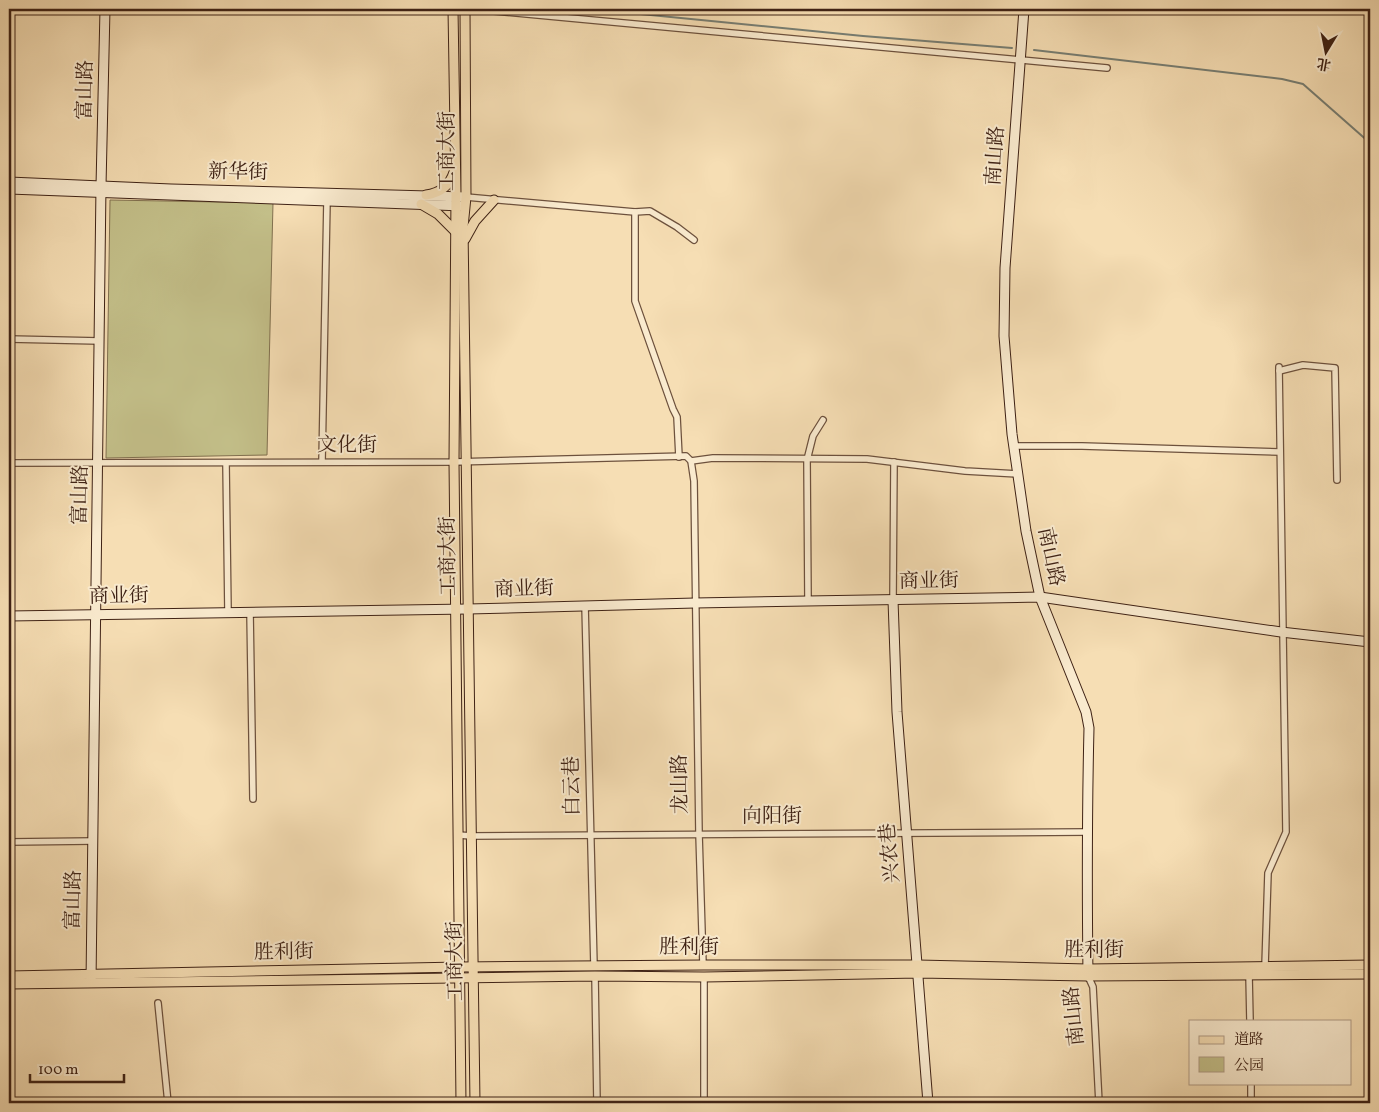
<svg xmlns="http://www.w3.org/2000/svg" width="1379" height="1112" font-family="Vollkorn,'Noto Serif SC',serif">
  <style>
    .green { fill: #c3bf89; stroke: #81704f }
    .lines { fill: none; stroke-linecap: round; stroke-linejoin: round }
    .stream { stroke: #777e73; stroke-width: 2 }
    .street-casing { stroke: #6d513d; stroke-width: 8 }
    .secondary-casing { stroke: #3f2215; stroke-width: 11 }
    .primary-casing { stroke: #3f2215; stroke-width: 11 }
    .street { stroke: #f9eace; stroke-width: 5.5 }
    .secondary { stroke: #f9eace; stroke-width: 9 }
    .primary { stroke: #f6deb4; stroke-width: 9 }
    .labels { text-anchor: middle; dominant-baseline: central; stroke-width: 4; stroke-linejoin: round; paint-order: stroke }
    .street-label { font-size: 20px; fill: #3f2215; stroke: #f9eace }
  </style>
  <rect width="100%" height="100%" fill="#f6deb4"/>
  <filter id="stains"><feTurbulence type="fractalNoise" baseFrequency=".004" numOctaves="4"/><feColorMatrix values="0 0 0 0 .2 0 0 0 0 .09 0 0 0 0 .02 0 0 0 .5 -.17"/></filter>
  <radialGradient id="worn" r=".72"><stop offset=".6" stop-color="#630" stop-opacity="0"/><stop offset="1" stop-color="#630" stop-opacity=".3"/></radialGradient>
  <!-- green -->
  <path class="green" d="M110 200 273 203 267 455 106 458Z"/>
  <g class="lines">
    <!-- stream -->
    <g class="stream">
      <path d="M590 9 863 36 1012 48"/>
      <path d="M1034 50 1282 79 1303 84 1370 143"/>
    </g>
    <!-- street casing -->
    <g class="street-casing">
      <g id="street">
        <path d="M472 9 1107 68"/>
        <path d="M9 27 11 9"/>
        <path d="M466 197 635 212 650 211 677 227 694 240"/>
        <path d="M635 212V301L673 409 677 417 679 457"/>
        <path d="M9 339 100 341"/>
        <path d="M1279 371 1303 365 1335 368 1337 480"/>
        <path d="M1014 446H1082L1280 452"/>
        <path d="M691 461 713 458 867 459 965 471 1018 474"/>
        <path d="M322 462 327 201"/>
        <path d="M9 463 454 462 686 456 691 461 694 481 699 834 703 965"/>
        <path d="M226 463 228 612"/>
        <path d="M893 600 894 462"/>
        <path d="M808 601 807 460 813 436 823 420"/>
        <path d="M585 605 594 966"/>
        <path d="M250 612 253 799"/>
        <path d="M458 835 472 836 1086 832"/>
        <path d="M9 842 93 841"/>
        <path d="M1265 966 1268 873 1286 832 1279 367"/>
        <path d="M1249 975 1250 1021"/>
        <path d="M595 976 597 1103"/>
        <path d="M1088 976 1093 987 1099 1103"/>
        <path d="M158 1003 168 1103"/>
        <path d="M1251 1083V1103"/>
        <path d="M704 1103V977"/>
      </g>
    </g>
    <!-- secondary casing -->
    <g class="secondary-casing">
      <g id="secondary">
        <path d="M1024 9 1005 268 1004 336 1012 434 1026 531 1040 597 1086 712 1089 728C1087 811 1087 893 1088 976"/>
        <path d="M9 182 171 189 466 197"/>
        <path d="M9 189 463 206"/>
        <path d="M893 600 897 712 928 1103"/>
        <path d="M9 616 468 609 695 603 1040 597 1281 632 1370 642"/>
        <path d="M91 982 101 186 105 9"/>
      </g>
    </g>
    <!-- primary casing -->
    <g class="primary-casing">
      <g id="primary">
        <path d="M453 9 456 195 454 462 461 1103"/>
        <path d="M465 9 466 197 463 227C465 519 473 811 475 1103"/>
        <path d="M426 195C440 193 450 185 454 172"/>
        <path d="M421 204 438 214 455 231"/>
        <path d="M465 239 475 221 494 200"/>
        <path d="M9 976 460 967 703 965H918L1088 969 1370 965"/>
        <path d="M9 984 595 976 704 977 918 973 1088 976 1370 974"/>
      </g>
    </g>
    <!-- street -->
    <use href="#street" class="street"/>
    <!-- secondary -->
    <use href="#secondary" class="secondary"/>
    <!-- primary -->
    <use href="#primary" class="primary"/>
  </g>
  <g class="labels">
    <!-- street labels -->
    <g class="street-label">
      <text transform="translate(86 90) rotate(-89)">富山路</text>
      <text transform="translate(448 151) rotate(-90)">工商大街</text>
      <text transform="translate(996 156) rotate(-86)">南山路</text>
      <text transform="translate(238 173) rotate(1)">新华街</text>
      <text x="347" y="446">文化街</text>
      <text transform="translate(81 495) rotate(-89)">富山路</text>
      <text transform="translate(449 556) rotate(-91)">工商大街</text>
      <text transform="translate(1050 557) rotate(78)">南山路</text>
      <text transform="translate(929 582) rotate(-1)">商业街</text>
      <text transform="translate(524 590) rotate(-2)">商业街</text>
      <text transform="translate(119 597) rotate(-1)">商业街</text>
      <text transform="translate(681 784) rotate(-91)">龙山路</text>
      <text transform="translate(573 786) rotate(-91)">白云巷</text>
      <text x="772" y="817">向阳街</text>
      <text transform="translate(891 853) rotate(-95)">兴农巷</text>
      <text transform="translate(74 900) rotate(-89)">富山路</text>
      <text x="689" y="948">胜利街</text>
      <text x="1094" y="951">胜利街</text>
      <text transform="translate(284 953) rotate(-1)">胜利街</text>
      <text transform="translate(456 961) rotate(-91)">工商大街</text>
      <text transform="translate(1075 1016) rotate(-96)">南山路</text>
    </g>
  </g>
  <!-- margin -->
  <rect width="1379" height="1112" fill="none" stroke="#f6deb4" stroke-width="30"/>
  <rect x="10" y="10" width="1359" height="1092" fill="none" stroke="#3f2215" stroke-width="2.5"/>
  <rect x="15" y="15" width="1349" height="1082" fill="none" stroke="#3f2215"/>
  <!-- legend -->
  <rect x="1189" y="1020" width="162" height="65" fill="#f9eace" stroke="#af9a84"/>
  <rect x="1199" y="1036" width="25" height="8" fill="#f6deb4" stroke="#af9a84"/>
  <text x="1234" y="1044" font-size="15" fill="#3f2215">道路</text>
  <rect x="1199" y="1057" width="25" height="15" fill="#c3bf89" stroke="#af9a84"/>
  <text x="1234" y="1070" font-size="15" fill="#3f2215">公园</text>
  <!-- north arrow -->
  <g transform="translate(1326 52) rotate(190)" stroke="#f9eace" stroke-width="4" paint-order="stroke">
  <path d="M0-4L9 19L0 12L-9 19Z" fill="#3f2215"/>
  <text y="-8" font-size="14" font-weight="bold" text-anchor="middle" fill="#3f2215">北</text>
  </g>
  <!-- scale -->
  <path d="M30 1074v8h94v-8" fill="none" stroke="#3f2215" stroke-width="2.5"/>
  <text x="38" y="1074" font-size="15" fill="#3f2215" stroke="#f9eace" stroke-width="4" paint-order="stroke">100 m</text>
  <rect width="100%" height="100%" filter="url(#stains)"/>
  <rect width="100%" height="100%" fill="url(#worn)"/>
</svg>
